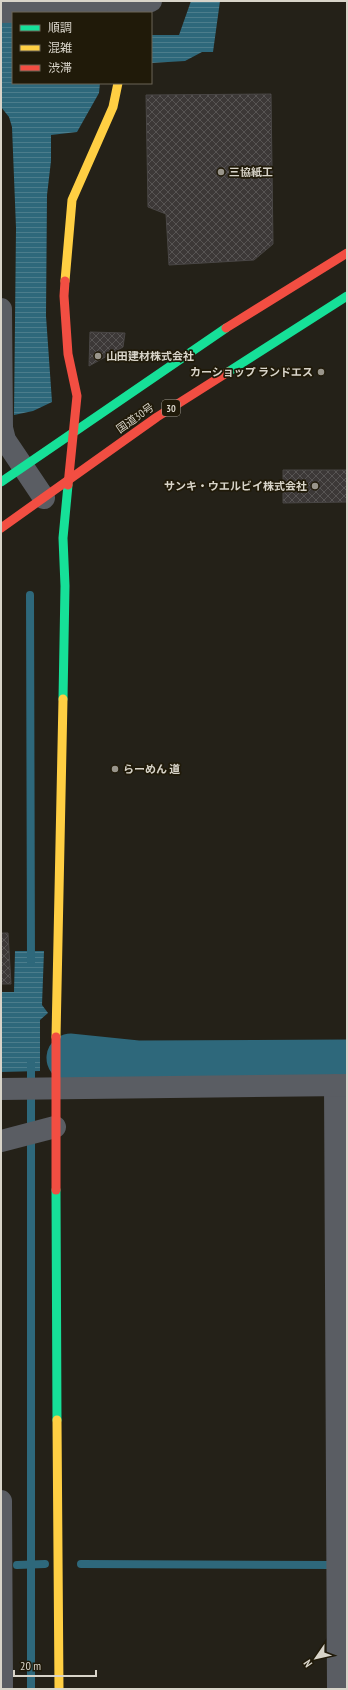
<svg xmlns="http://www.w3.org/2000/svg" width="348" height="1690" font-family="'PT Sans Narrow','Noto Sans JP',sans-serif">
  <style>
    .water { fill: url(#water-rules) }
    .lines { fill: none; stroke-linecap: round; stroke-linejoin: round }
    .stream { stroke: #2e687b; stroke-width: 8 }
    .river { stroke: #2e687b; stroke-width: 49 }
    .building { fill: url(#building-cross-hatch); stroke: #494645 }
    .street { stroke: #5a5d63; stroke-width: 22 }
    .fast { stroke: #16e098; stroke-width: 9 }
    .slow { stroke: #ffcf43; stroke-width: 9 }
    .jam { stroke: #f24e42; stroke-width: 9 }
    .poi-dot { fill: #99958b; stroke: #201a09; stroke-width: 1.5 }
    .labels { text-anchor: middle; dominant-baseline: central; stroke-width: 3.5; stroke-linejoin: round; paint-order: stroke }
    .shield { fill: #201a09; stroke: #a19c8f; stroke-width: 1 }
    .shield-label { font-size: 10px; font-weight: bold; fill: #d8d4c9 }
    .poi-label { font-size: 11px; font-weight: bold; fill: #d8d4c9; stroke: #201a09; text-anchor: start }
    .street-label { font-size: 11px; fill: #d8d4c9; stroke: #201a09 }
  </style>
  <defs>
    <pattern id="water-rules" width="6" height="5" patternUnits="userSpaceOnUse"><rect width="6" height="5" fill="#2e687b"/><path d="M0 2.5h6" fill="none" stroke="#4c7d8c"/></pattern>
    <pattern id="building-cross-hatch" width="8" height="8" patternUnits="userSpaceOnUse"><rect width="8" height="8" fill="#3c3837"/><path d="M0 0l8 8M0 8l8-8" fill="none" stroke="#575453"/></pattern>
  </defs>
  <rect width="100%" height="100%" fill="#242118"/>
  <!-- water -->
  <g class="water">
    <path d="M191 1H220L213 52H202L185 61 151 63V35H179Z"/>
    <path d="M13 15V83H100L99 93 77 132 51 135V161L47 195 46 316 52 402 33 411 14 415 16 228 12 127 9 117 1 107V20Z"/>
    <path d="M15 951H44L42 1005 48 1013 40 1020V1071L1 1072V992H14Z"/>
  </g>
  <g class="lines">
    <!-- stream -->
    <g class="stream">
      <path d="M30 595 31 962"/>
      <path d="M77 1041 108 1062"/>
      <path d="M81 1564 336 1565"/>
      <path d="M17 1565 45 1564"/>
      <path d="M31 1689V1062"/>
    </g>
    <!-- river -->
    <path class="river" d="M71 1058 139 1065 347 1064"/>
  </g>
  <!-- building -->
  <g class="building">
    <path d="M271 94 273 244 254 260 169 265 166 214 148 207 146 95Z"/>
    <path d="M90 332 125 333 123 347 89 366Z"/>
    <path d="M283 470H347V502L283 503Z"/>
    <path d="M1 933H8L11 984H1Z"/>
  </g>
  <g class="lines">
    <!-- street -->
    <g class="street">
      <path d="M1 12 59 11 117 13"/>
      <path d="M118 13 151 1"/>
      <path d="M1 309 2 428 5 440 44 498"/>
      <path d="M335 1085 338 1689"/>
      <path d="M1 1089 347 1085"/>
      <path d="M1 1141 55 1127"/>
      <path d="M1 1501 2 1689"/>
    </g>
    <!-- fast -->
    <g class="fast">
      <path d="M228 372 347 296"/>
      <path d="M1 482 226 328"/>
      <path d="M63 699 65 586 63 538 68 485"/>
      <path d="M56 1190 57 1420"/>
    </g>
    <!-- slow -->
    <g class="slow">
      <path d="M65 281 72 200 113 107 118 83"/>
      <path d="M56 1037 63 699"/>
      <path d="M57 1420 59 1689"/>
    </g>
    <!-- jam -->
    <g class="jam">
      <path d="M65 281 64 296 68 354 77 396 68 485"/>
      <path d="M226 328 347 253"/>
      <path d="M1 528 157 417 228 372"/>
      <path d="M56 1190V1037"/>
    </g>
  </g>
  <!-- markers -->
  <g class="poi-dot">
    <circle cx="221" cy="172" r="4"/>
    <circle cx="98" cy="356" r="4"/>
    <circle cx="321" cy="372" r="4"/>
    <circle cx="315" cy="486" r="4"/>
    <circle cx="115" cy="769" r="4"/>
  </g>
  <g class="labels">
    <!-- shield labels -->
    <rect class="shield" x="162" y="400" width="18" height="16" rx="3"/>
    <g class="shield-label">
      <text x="171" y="408">30</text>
    </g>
    <!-- poi labels -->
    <g class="poi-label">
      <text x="229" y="172">三協紙工</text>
      <text x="106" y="356">山田建材株式会社</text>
      <text x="313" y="372" text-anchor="end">カーショップ ランドエス</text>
      <text x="307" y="486" text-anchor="end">サンキ・ウエルビイ株式会社</text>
      <text x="123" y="769">らーめん 道</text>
    </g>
    <!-- street labels -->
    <g class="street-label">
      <text transform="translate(135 418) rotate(-35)">国道30号</text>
    </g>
  </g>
  <!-- border -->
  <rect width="348" height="1690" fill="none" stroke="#d8d4c9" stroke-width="4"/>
  <!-- legend -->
  <rect x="12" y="12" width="140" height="72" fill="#201a09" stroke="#6a6456"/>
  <rect x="20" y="25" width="20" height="6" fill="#16e098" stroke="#6a6456"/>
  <text x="48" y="32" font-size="12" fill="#d8d4c9">順調</text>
  <rect x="20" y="45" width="20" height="6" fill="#ffcf43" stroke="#6a6456"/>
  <text x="48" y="52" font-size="12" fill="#d8d4c9">混雑</text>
  <rect x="20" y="65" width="20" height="6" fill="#f24e42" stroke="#6a6456"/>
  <text x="48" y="72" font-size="12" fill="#d8d4c9">渋滞</text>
  <!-- north arrow -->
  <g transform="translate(316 1658) rotate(236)" stroke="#201a09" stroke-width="3" paint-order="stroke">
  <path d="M0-3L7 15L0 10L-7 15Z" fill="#d8d4c9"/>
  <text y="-6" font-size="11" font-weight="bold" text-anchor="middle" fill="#d8d4c9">N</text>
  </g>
  <!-- scale -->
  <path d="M14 1670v6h82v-6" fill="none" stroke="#d8d4c9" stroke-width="2"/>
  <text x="20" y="1670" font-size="12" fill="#d8d4c9" stroke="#201a09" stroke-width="3" paint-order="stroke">20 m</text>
</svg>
